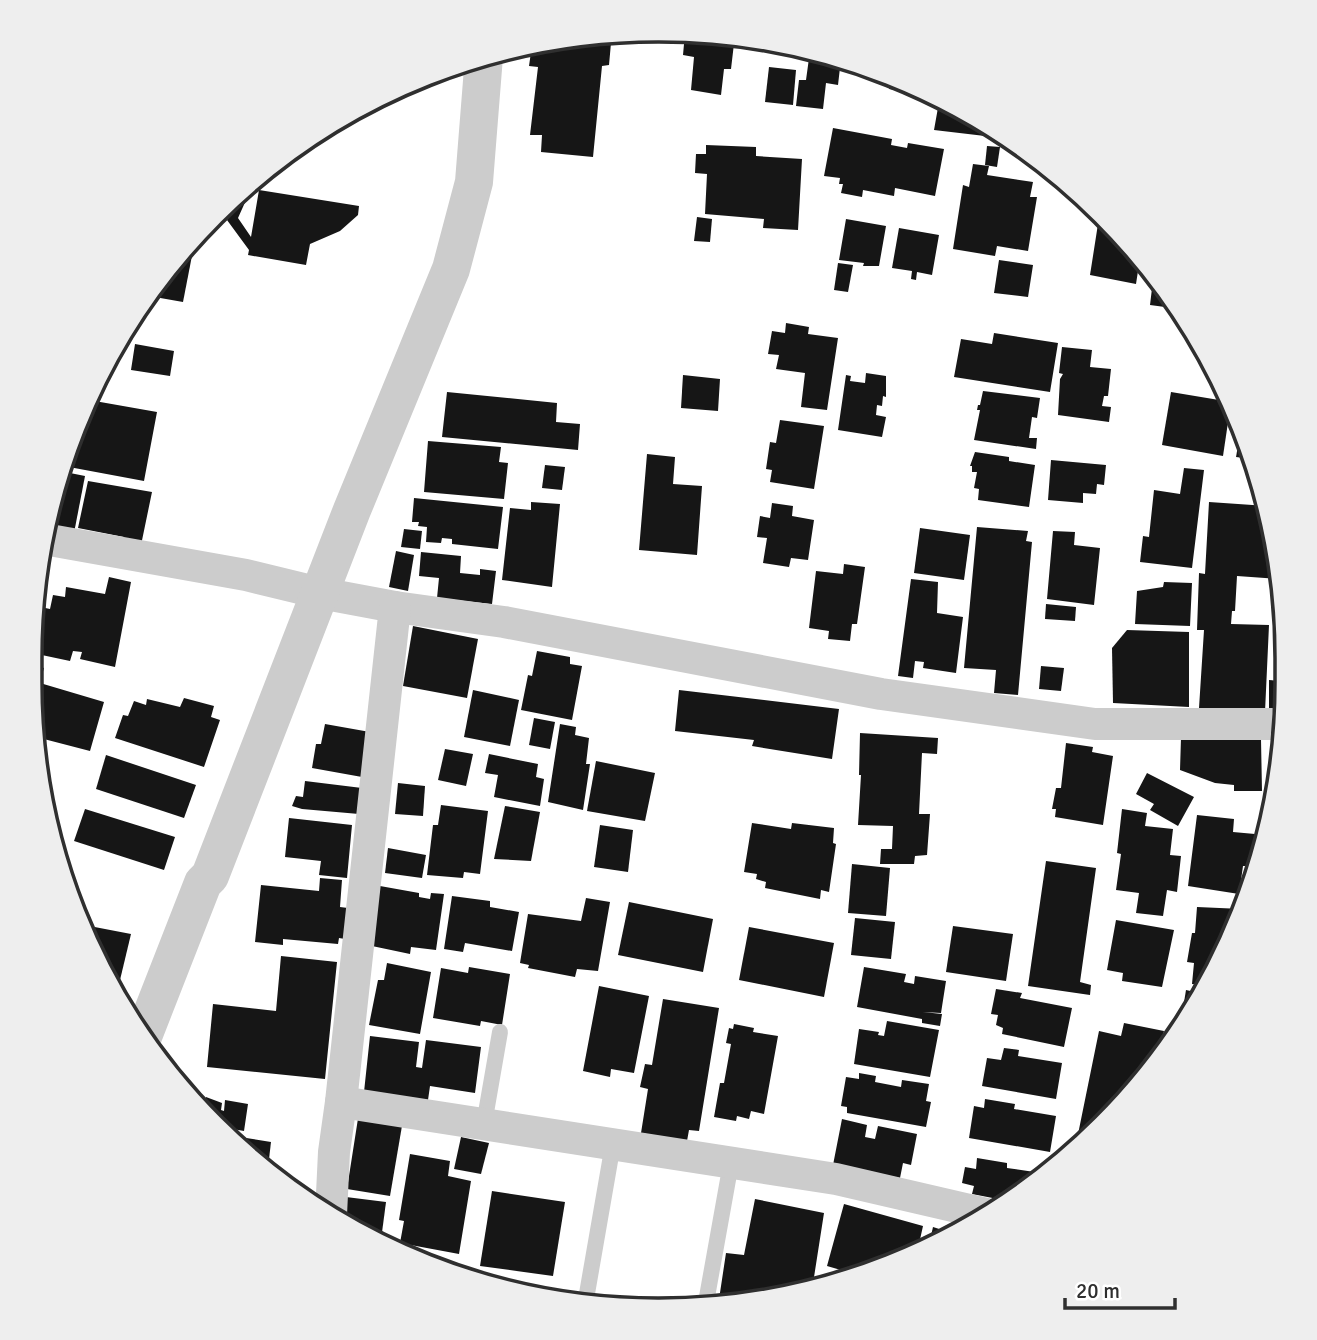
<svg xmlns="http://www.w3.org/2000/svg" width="1317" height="1340" font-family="Signika,sans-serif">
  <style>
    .building { fill: #161616 }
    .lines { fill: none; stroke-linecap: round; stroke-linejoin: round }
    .service { stroke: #ccc; stroke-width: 16 }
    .minor { stroke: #ccc; stroke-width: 32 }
    .tertiary { stroke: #ccc; stroke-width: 38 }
    .rim { fill: none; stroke: #2f2f2f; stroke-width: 3.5 }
  </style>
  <rect width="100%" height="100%" fill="#fff"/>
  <!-- building -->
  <g class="building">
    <path d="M612 32 609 65 602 66 593 157 541 152 542 135H530L538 67 529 66 532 45Z"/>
    <path d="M685 33 735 35 731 69H724L721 95 691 90 694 57 683 55Z"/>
    <path d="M810 51 841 59 838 85 826 83 823 109 796 106 799 80H806Z"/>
    <path d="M769 67 796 70 793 105 765 102Z"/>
    <path d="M891 77 923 92V94L889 89Z"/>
    <path d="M945 101 973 114 997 131 987 130 985 136 934 130 939 102Z"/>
    <path d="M350 114 349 123 337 121Z"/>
    <path d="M833 128 892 139 891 145 907 148 908 143 944 149 935 196 895 188 894 196 863 190 862 197 841 193 843 184H839L840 178 824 176Z"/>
    <path d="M706 145 756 147V156L802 159 798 230 763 228 764 219 705 214 707 174 695 173 696 154H706Z"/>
    <path d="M987 146 1000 147 997 167 985 165Z"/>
    <path d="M1022 149 1036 159 1038 161 1021 159Z"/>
    <path d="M973 164 989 166 987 175 1033 182 1030 197H1037L1028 251 997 246 995 256 953 249 963 185 969 187Z"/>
    <path d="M246 188 251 189 238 218 251 237 259 190 359 206 358 215 340 231 310 244 306 265 248 255 249 250 227 220 239 194Z"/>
    <path d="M697 217 712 219 710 242 694 241Z"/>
    <path d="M846 219 886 226 879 266H863L864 263 839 260Z"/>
    <path d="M1098 224 1111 226 1140 258 1136 284 1090 275Z"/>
    <path d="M899 228 939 235 932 275 917 272 916 280 911 279 912 271 892 268Z"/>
    <path d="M196 235 183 302 149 296 186 244Z"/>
    <path d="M999 260 1033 265 1028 297 994 293Z"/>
    <path d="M838 263 853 265 848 292 834 290Z"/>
    <path d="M1154 272 1158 276 1174 303 1166 302 1165 307 1150 305Z"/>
    <path d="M786 323 809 327 808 334 838 338 827 410 801 407 805 373 776 369 779 355 768 354 772 331 785 333Z"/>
    <path d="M994 333 1058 343 1050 392 954 377 961 339 992 344Z"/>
    <path d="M135 344 174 351 170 376 131 370Z"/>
    <path d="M1062 347 1092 350 1090 367 1111 369 1108 396H1104L1102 406 1111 407 1109 422 1058 415 1060 379 1063 374 1059 373Z"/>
    <path d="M109 356 116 358 113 372 102 370Z"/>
    <path d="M866 373 886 376V397L883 396 882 406 877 405 876 415 886 417 882 437 838 430 846 375 851 376 850 381 865 383Z"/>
    <path d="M683 375 720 379 718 411 681 408Z"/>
    <path d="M983 391 1040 398 1037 418 1032 417 1029 438H1037L1036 449 974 440 980 410H977L978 405H980Z"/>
    <path d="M447 392 557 403 556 422 580 424 578 450 442 437Z"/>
    <path d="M1171 392 1231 402 1223 456 1162 445Z"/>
    <path d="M89 400 157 412 144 481 69 467 76 429 78 423 83 424Z"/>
    <path d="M780 420 824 426 814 489 770 482 772 470 766 469 770 442 776 443Z"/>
    <path d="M1241 429 1248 448 1252 459 1236 457Z"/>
    <path d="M428 441 501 447 499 462 508 463 504 499 424 492Z"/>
    <path d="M975 452 1009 457V461L1035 465 1029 507 978 500 979 489 974 488 977 472H972V466H970Z"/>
    <path d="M647 454 675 457 673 484 702 486 697 555 639 550Z"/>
    <path d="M1051 460 1106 465 1104 485 1097 484 1096 494 1083 493V503L1048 500Z"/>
    <path d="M545 465 565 467 562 490 542 488Z"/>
    <path d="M1184 468 1204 470 1192 568 1140 562 1143 536 1149 537 1154 490 1180 494Z"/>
    <path d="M60 471 85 476 74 533 46 528Z"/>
    <path d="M88 481 152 492 140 550 123 545 124 537 78 528Z"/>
    <path d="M414 498 503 507 498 549 452 544V539L442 538 441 543 426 542 427 527 418 526 419 522H412Z"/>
    <path d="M531 502 560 504 552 587 502 580 510 508 531 510Z"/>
    <path d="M1209 502 1267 506 1265 555 1276 556 1279 579 1237 576 1235 611H1232L1231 624 1269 625 1265 712 1199 708 1204 630H1197L1199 573 1205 574Z"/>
    <path d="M772 503 793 506 792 516 814 520 808 560 791 558 789 567 763 563 767 538 757 537 760 516 770 518Z"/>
    <path d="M977 527 1028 531 1026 541 1032 542 1018 695 994 693 996 670 964 668Z"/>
    <path d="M920 528 970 535 964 580 914 573Z"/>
    <path d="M404 529 422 531 420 549 401 547Z"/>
    <path d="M1053 531 1075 532 1074 545 1100 548 1094 605 1047 599Z"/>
    <path d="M396 551 414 555 408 591 389 587Z"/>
    <path d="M421 552 461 556 460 573 480 575V569L496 571 492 604 437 598 439 578 419 576Z"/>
    <path d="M844 564 865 567 857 624H852L850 641 828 639 829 631 809 628 816 571 843 574Z"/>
    <path d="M109 577 131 582 115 667 80 659 82 652 73 651 70 661 37 654 36 606 50 609 53 595 65 597 66 587 105 594Z"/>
    <path d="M911 579 938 582 937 613 963 617 956 673 923 668 924 662 915 661 913 678 898 676Z"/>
    <path d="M1164 582 1192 583 1190 626 1135 624 1137 591 1163 587Z"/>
    <path d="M1046 604 1076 607 1075 621 1045 619Z"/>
    <path d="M413 626 478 639 467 698 403 686Z"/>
    <path d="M1127 630 1189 632V707L1113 703 1112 648Z"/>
    <path d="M537 651 570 657V664L582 666 572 720 521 710 528 675 532 676Z"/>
    <path d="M38 666 44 668 40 683 104 702 90 751 40 738Z"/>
    <path d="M1041 666 1064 668 1061 691 1039 689Z"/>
    <path d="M1279 673H1284L1283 708H1269V680L1278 681Z"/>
    <path d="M473 690 519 700 510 746 464 737Z"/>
    <path d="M679 690 839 709 832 759 752 746 754 740 675 731Z"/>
    <path d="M184 698 214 706 211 717 220 720 204 767 115 738 123 715 128 716 134 701 146 705 147 699 180 707Z"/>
    <path d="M534 718 555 722 550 749 529 745Z"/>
    <path d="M325 724 370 732 362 777 312 768 316 744H321Z"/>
    <path d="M560 724 576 727 575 735 589 738 586 764H590L583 810 548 802Z"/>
    <path d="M860 733 938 738 937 754 922 753 919 814H930L927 855 915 856 914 864H880L881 849H892L893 826 858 825 861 775H859Z"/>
    <path d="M1181 738 1261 739 1262 791H1234V785L1215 783 1180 770Z"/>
    <path d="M1066 743 1093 747 1092 752 1113 756 1103 825 1055 817 1056 809H1052L1056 788H1061Z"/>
    <path d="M445 749 473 754 466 786 438 780Z"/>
    <path d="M489 754 538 764 536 777 544 779 540 806 494 797 498 775 485 773Z"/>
    <path d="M106 755 196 785 184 818 96 789Z"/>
    <path d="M596 761 655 773 645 821 587 811Z"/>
    <path d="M1147 773 1194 797 1178 826 1150 810 1154 804 1136 794Z"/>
    <path d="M305 781 362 788 359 814 302 809 292 806 296 796 303 797Z"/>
    <path d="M398 783 425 786 423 816 395 814Z"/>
    <path d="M441 805 488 811 480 874 464 872 463 878 427 875 433 825H438Z"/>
    <path d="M505 806 540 812 531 861 494 859Z"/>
    <path d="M85 809 175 837 164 870 74 841Z"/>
    <path d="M1122 809 1147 813 1145 826 1173 829 1170 855 1181 856 1177 892 1167 890 1163 916 1136 913 1139 893 1116 890 1121 854 1117 853Z"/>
    <path d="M1197 815 1234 819 1233 832 1255 834 1252 866H1243L1239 894 1188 886Z"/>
    <path d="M289 818 352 825 347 878 319 875 321 861 285 857Z"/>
    <path d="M752 823 791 829 792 823 834 828 833 843 836 844 829 892 821 890 820 899 765 888 766 882 756 879 757 874 744 872Z"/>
    <path d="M600 825 633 830 628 872 594 867Z"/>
    <path d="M388 848 426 855 422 878 385 873Z"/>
    <path d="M1046 861 1096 868 1080 982 1091 985 1090 995 1028 986Z"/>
    <path d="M852 864 890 868 886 916 848 913Z"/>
    <path d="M320 878 342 880 340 907 348 908 345 939 339 938 338 944 283 939V945L255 942 261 885 319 891Z"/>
    <path d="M380 886 419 893V897L430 899 431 893 444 894 436 950 411 947 410 954 372 946Z"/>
    <path d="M452 896 490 901V907L519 912 512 951 465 943 463 952 444 949Z"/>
    <path d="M586 898 610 902 598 971 577 969 575 977 528 968 529 965 520 963 528 914 581 921Z"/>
    <path d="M629 902 713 919 703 972 618 955Z"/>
    <path d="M1197 907 1242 909 1208 985 1192 984 1194 963 1187 962 1192 933H1195Z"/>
    <path d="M855 918 895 922 891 959 851 955Z"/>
    <path d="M1116 920 1174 930 1162 987 1122 981 1123 973 1107 970Z"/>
    <path d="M79 924 131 934 120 980 107 977Z"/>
    <path d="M953 926 1013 934 1006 981 946 972Z"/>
    <path d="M749 927 834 943 824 997 739 980Z"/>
    <path d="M281 956 337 962 325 1079 207 1067 213 1004 276 1011Z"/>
    <path d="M387 963 431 972 420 1034 369 1025 378 980H384Z"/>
    <path d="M469 967 510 974 502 1025 481 1021 480 1026 433 1018 441 968 468 973Z"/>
    <path d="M864 967 906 974 904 982 914 984 915 976 946 981 941 1013 923 1012 942 1014 940 1026 922 1023V1019L857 1007Z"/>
    <path d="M599 986 649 996 634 1073 611 1069 610 1077 583 1071Z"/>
    <path d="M996 989 1022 993 1020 998 1072 1008 1064 1047 1002 1034 1003 1028 996 1025 998 1015 991 1014Z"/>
    <path d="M1186 990 1204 994 1185 1021H1181Z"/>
    <path d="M663 999 719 1008 699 1131 689 1130 687 1141 641 1133 648 1089 640 1087 645 1064 652 1065Z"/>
    <path d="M887 1021 939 1030 930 1077 854 1064 859 1029 879 1032 878 1035 884 1036Z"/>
    <path d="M1124 1023 1164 1031 1159 1052 1162 1053 1131 1096 1075 1149 1099 1031 1121 1036Z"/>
    <path d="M734 1024 754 1028 753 1032 778 1036 764 1114 751 1111 749 1119 737 1116 736 1121 714 1117 720 1083H724L731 1044 726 1043 729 1028 733 1029Z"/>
    <path d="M370 1036 419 1042 416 1067 422 1068 426 1040 481 1047 475 1093 430 1086 428 1100 364 1092Z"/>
    <path d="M1004 1048 1019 1050 1018 1056 1062 1063 1056 1099 982 1086 987 1058 1001 1060Z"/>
    <path d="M859 1073 876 1076 875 1082 901 1087 902 1080 929 1084 926 1101 931 1102 926 1127 847 1113V1107L841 1106 846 1077 859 1079Z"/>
    <path d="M206 1097 222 1103 221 1110 224 1111 225 1100 248 1104 244 1131 227 1128 225 1135 214 1126 194 1101 204 1105Z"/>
    <path d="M985 1099 1015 1104 1014 1109 1056 1116 1050 1152 969 1138 974 1106 984 1108Z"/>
    <path d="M359 1112 403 1120 390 1196 347 1189Z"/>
    <path d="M842 1119 867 1125 865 1137 875 1139 878 1126 917 1134 911 1165 903 1163 900 1178 833 1165Z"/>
    <path d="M240 1137 271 1142 269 1159 251 1157 238 1146Z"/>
    <path d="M461 1137 489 1143 481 1174 454 1169Z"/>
    <path d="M410 1154 450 1161 448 1176 471 1181 459 1254 400 1243 404 1221 399 1220Z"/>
    <path d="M977 1158 1007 1163V1168L1048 1174 1008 1201 972 1194 974 1186 962 1183 965 1167 976 1169Z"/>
    <path d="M492 1191 565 1202 553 1276 480 1266Z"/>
    <path d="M298 1195 312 1196 311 1205H310Z"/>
    <path d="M346 1197 386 1202 381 1240 343 1221Z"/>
    <path d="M755 1199 824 1213 812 1290 718 1306 726 1253 744 1255Z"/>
    <path d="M844 1204 923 1226 917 1253 900 1259 895 1258 894 1261 858 1275 827 1266Z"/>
    <path d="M933 1227 955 1234 928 1249Z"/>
    <path d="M430 1263 463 1268 462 1278 456 1277Z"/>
  </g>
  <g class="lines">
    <!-- service -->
    <g class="service">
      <path d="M484 1124 500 1032"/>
      <path d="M585 1305 613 1144"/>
      <path d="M705 1308 731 1163"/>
    </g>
    <!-- minor -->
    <g class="minor">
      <path d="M44 539 246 575 320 593 395 607 504 622 881 694 1095 724H1283"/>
      <path d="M341 1102 836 1179 987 1214"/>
      <path d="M331 1215 334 1152 341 1102 395 607"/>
    </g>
    <!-- tertiary -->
    <path class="tertiary" d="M142 1039 203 883 210 876 352 510 451 269 474 182 484 56"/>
  </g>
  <!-- crop -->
  <path d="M0 0H1317V1340H0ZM658 42H659A616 616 0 0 1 1275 658V682A616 616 0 0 1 659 1298H658A616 616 0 0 1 42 682V658A616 616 0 0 1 658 42Z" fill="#eee" fill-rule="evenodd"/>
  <path class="rim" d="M658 42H659A616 616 0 0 1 1275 658V682A616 616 0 0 1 659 1298H658A616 616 0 0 1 42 682V658A616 616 0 0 1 658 42Z"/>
  <!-- scale -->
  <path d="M1065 1298v10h110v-10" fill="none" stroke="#2f2f2f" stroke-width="3.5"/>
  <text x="1076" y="1298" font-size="21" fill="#2f2f2f" stroke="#ffffff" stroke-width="5" paint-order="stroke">20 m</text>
</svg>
